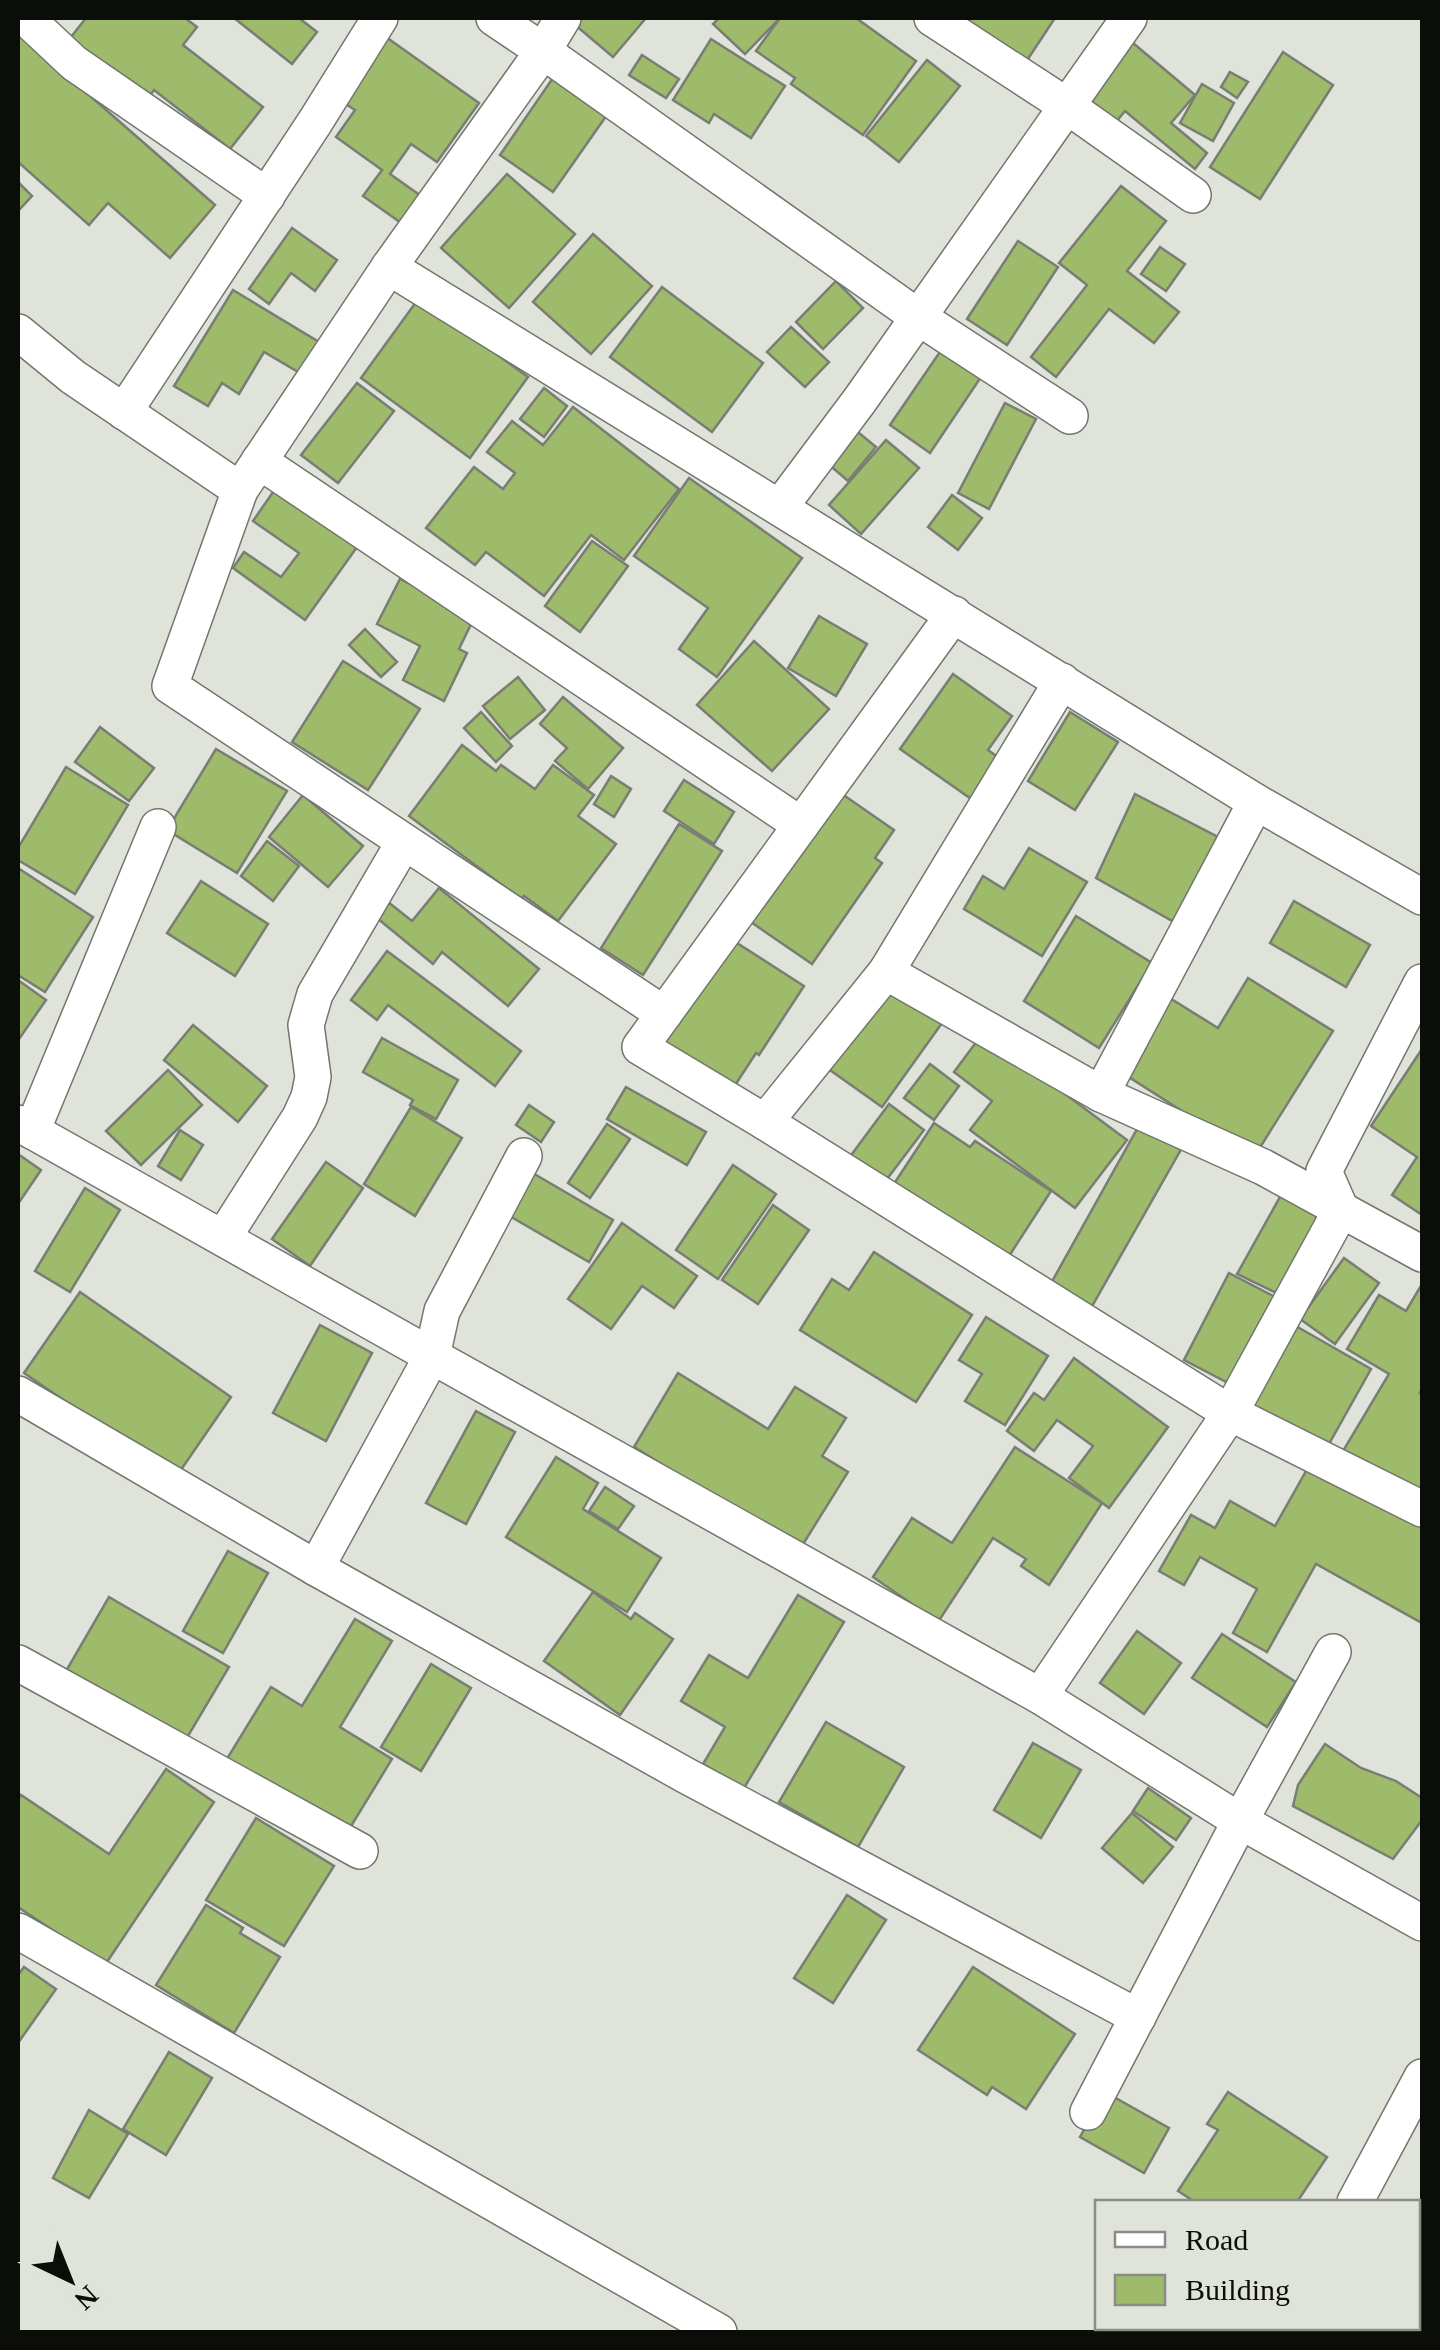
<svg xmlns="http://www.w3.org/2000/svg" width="1440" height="2350" font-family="'Times New Roman',serif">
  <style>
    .building { fill: #9eba6b; stroke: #797d74; stroke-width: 2.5 }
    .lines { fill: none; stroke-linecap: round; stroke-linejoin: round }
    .minor-casing { stroke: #72766d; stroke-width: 38 }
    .minor { stroke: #fff; stroke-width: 35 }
  </style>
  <rect width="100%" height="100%" fill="#dfe3d9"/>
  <!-- building -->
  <g class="building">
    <path d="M86 18H185L197 27 183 45 263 107 230 149 154 90 144 103 67 42Z"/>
    <path d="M234 18H299L317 32 292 64Z"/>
    <path d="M569 18H646L613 57 568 19Z"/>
    <path d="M719 18H775L778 20 745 54 713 24Z"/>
    <path d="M780 18H856L916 61 863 135 791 84 795 78 756 51Z"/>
    <path d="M945 18H1055L1022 68Z"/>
    <path d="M18 33 215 205 170 258 108 203 89 225 18 162Z"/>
    <path d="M386 37 479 103 437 162 411 144 390 174 424 198 404 225 363 196 382 170 336 137 355 110 341 101Z"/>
    <path d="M1127 38 1195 95 1171 123 1207 153 1195 169 1125 111 1116 122 1081 93Z"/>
    <path d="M711 39 785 86 751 138 714 114 709 123 673 100Z"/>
    <path d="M1283 52 1333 85 1260 199 1210 167Z"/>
    <path d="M642 55 679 79 666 98 629 75Z"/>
    <path d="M927 60 960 86 899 162 866 136Z"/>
    <path d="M1230 72 1248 82 1237 98 1221 87Z"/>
    <path d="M555 75 609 112 553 192 500 155Z"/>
    <path d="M1202 84 1234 103 1213 141 1180 123Z"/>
    <path d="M507 174 575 234 509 308 441 248Z"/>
    <path d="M18 182 32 196 18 211Z"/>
    <path d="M1121 186 1166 221 1127 271 1179 312 1154 343 1109 309 1056 377 1031 357 1087 285 1059 263Z"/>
    <path d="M292 228 337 260 315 291 291 273 269 304 249 289Z"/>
    <path d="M593 234 652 286 591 354 533 302Z"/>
    <path d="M1018 241 1058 267 1007 345 967 319Z"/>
    <path d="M1160 247 1185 264 1166 291 1141 274Z"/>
    <path d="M836 281 863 308 823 349 796 322Z"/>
    <path d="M662 287 763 363 712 432 610 357Z"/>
    <path d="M233 290 319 342 300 373 264 352 239 394 222 383 208 406 174 386Z"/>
    <path d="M419 298 528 377 470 458 361 378Z"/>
    <path d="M791 327 829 362 805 387 767 352Z"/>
    <path d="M944 346 983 374 930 453 890 425Z"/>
    <path d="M357 383 394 411 338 483 301 455Z"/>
    <path d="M544 388 567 406 544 437 520 419Z"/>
    <path d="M1005 403 1036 419 989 509 958 493Z"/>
    <path d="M573 407 679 489 624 560 591 535 544 596 486 552 475 565 426 528 474 467 503 489 515 473 487 452 512 421 543 445Z"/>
    <path d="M853 428 876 447 848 481 826 462Z"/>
    <path d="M886 440 919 468 861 534 829 505Z"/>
    <path d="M689 478 802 558 717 677 679 649 708 608 634 556Z"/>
    <path d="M280 482 362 540 305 620 233 568 244 552 281 577 299 553 253 521Z"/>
    <path d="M952 495 982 518 958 550 928 527Z"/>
    <path d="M592 541 628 566 580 632 545 606Z"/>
    <path d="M400 579 475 616 459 649 467 653 444 701 403 680 420 646 377 624Z"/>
    <path d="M819 616 867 644 836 696 788 668Z"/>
    <path d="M365 629 397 662 381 677 349 645Z"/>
    <path d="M754 641 829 709 772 771 697 705Z"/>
    <path d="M343 661 420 709 368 790 292 742Z"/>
    <path d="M953 674 1012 716 988 750 1002 760 974 801 900 749Z"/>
    <path d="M518 677 545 710 510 739 483 706Z"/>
    <path d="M563 697 623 748 588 789 555 761 567 748 540 724Z"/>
    <path d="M481 712 512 746 496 762 464 728Z"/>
    <path d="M1070 712 1118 742 1075 810 1028 781Z"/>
    <path d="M100 727 154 768 129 801 75 762Z"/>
    <path d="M462 745 496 771 501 765 535 789 553 765 594 795 578 816 616 844 558 921 524 896 521 899 409 816Z"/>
    <path d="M216 749 287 791 237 873 167 830Z"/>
    <path d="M66 767 128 805 75 894 18 860V848Z"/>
    <path d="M611 776 631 789 614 817 594 804Z"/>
    <path d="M684 780 734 812 714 844 664 811Z"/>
    <path d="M832 787 894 830 875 858 882 863 812 964 742 916Z"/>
    <path d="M1135 794 1222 839 1174 922 1096 878Z"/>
    <path d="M303 795 363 846 328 887 269 837Z"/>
    <path d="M679 824 722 851 643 975 601 948Z"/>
    <path d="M267 841 299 866 273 901 241 876Z"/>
    <path d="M1029 848 1087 882 1042 956 964 909 983 876 1004 889Z"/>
    <path d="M18 868 93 917 45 992 18 975Z"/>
    <path d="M201 881 268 924 235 976 167 933Z"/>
    <path d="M439 888 539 969 508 1006 442 952 433 964 366 909 378 894 412 921Z"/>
    <path d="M1294 901 1370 945 1346 987 1270 943Z"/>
    <path d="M1076 916 1152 963 1099 1048 1024 1001Z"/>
    <path d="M726 936 804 986 759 1055 756 1053 730 1093 655 1044Z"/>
    <path d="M387 951 521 1051 495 1086 388 1005 377 1020 351 1000Z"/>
    <path d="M1248 978 1333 1031 1254 1157 1121 1072 1168 997 1218 1028Z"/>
    <path d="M18 980 46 1000 19 1039 18 1038Z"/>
    <path d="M888 983 942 1023 882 1107 827 1068Z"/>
    <path d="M193 1025 267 1086 238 1122 164 1060Z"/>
    <path d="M983 1033 1127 1140 1075 1208 970 1130 992 1101 954 1072Z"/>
    <path d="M382 1038 458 1080 436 1119 410 1105 413 1100 363 1072Z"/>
    <path d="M1422 1049V1215L1392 1195 1417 1157 1371 1126Z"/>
    <path d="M930 1064 959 1086 934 1120 904 1098Z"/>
    <path d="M168 1070 202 1105 141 1165 106 1131Z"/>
    <path d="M626 1087 706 1132 687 1165 607 1119Z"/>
    <path d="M889 1104 924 1130 884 1183 849 1158Z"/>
    <path d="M529 1105 554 1122 541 1142 516 1125Z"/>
    <path d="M411 1107 462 1138 415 1216 364 1184Z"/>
    <path d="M1141 1122 1183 1146 1091 1308 1050 1285Z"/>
    <path d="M934 1123 970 1147 975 1141 1051 1191 1002 1267 888 1193Z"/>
    <path d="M607 1124 630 1139 590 1198 568 1183Z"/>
    <path d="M180 1130 203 1145 181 1180 158 1166Z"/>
    <path d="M18 1154 41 1170 18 1204Z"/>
    <path d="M326 1162 363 1188 310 1266 272 1239Z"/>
    <path d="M733 1165 776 1194 718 1279 676 1250Z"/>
    <path d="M531 1172 613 1220 589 1262 506 1214Z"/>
    <path d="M85 1188 120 1210 70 1292 35 1271Z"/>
    <path d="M1285 1188 1328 1217 1285 1297 1237 1274Z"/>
    <path d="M773 1205 809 1230 758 1304 722 1280Z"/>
    <path d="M622 1223 697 1276 674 1308 642 1286 611 1329 568 1299Z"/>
    <path d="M874 1252 972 1315 916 1402 800 1330 832 1279 849 1290Z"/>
    <path d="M1344 1258 1379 1283 1335 1344 1300 1319Z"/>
    <path d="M1229 1273 1279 1299 1234 1386 1184 1360Z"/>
    <path d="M1422 1284V1388L1420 1393 1422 1394V1488L1415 1501 1340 1456 1389 1374 1347 1349 1379 1295 1406 1311Z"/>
    <path d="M80 1292 231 1397 176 1477 24 1373Z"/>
    <path d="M986 1317 1048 1356 1005 1425 965 1401 982 1374 959 1360Z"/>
    <path d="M320 1325 372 1353 326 1441 273 1413Z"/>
    <path d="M1294 1325 1371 1369 1325 1451 1247 1406Z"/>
    <path d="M1074 1358 1168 1427 1109 1508 1069 1478 1093 1446 1057 1420 1034 1451 1007 1431 1034 1393 1044 1400Z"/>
    <path d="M678 1373 768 1429 795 1387 846 1418 822 1456 848 1472 800 1549 634 1447Z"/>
    <path d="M476 1411 515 1432 466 1524 426 1503Z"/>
    <path d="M1015 1447 1102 1503 1049 1585 1021 1566 1026 1559 993 1538 938 1622 873 1577 912 1518 952 1543Z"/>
    <path d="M556 1457 598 1483 583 1509 661 1558 627 1612 506 1537Z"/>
    <path d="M1314 1457 1422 1518V1623L1316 1564 1267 1652 1233 1633 1257 1589 1200 1557 1184 1585 1159 1571 1191 1515 1215 1528 1230 1501 1275 1526Z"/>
    <path d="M605 1487 634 1506 618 1529 589 1511Z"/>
    <path d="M228 1551 268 1573 223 1653 183 1631Z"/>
    <path d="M593 1592 631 1619 635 1613 673 1639 620 1715 544 1661Z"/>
    <path d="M798 1595 844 1622 744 1788 703 1764 725 1727 681 1701 709 1655 748 1678Z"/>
    <path d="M109 1597 229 1667 185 1741 66 1671Z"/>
    <path d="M355 1619 392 1641 340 1727 392 1759 345 1836 225 1762 271 1687 302 1706Z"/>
    <path d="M1137 1631 1181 1663 1144 1714 1100 1683Z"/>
    <path d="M1222 1634 1296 1682 1267 1727 1192 1678Z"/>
    <path d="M431 1664 471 1688 421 1771 381 1747Z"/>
    <path d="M826 1722 904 1767 858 1847 779 1802Z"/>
    <path d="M1033 1743 1081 1770 1041 1838 994 1810Z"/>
    <path d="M1325 1744 1361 1768 1396 1781 1422 1798V1820L1393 1859 1293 1806 1298 1785Z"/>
    <path d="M166 1769 214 1802 105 1965 18 1907V1799L21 1795 109 1854Z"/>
    <path d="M1148 1788 1191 1818 1176 1840 1133 1811Z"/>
    <path d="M1132 1813 1173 1847 1143 1883 1102 1848Z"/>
    <path d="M256 1818 334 1866 284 1946 206 1900Z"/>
    <path d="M847 1895 886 1920 833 2003 794 1978Z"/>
    <path d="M206 1905 243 1928 240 1933 280 1957 234 2033 156 1985Z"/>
    <path d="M24 1967 56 1989 18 2043V1975Z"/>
    <path d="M973 1967 1075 2034 1026 2109 992 2087 987 2095 918 2050Z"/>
    <path d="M169 2052 212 2078 166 2155 123 2129Z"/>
    <path d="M1105 2092 1169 2128 1144 2173 1080 2137Z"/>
    <path d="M1228 2092 1327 2157 1297 2202H1195L1178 2191 1218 2130 1207 2124Z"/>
    <path d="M89 2110 128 2134 89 2198 53 2178Z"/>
  </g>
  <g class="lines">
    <!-- minor casing -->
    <g class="minor-casing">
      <g id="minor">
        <path d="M26 18 74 63 267 196"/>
        <path d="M494 18 543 51 563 18"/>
        <path d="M932 18 1067 106 1193 195"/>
        <path d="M389 267 543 51 918 317 1070 416"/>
        <path d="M18 332 73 377 240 490 389 267 1256 802 1422 897"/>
        <path d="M124 412 315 122 380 18"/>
        <path d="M259 461 801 825"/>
        <path d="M240 490 170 686 664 1014"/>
        <path d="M780 507 860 400 1129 18"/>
        <path d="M954 614 640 1047 765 1122 1230 1413 1422 1509"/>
        <path d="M886 972 1062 681"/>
        <path d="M1101 1094 1256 802"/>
        <path d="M765 1122 886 972 1101 1094 1263 1167 1422 1254"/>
        <path d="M18 1123 432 1356 316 1568"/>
        <path d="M32 1131 158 827"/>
        <path d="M524 1156 442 1311 432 1356 1040 1696 1240 1821 1422 1923"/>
        <path d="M1341 1210 1324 1171 1422 982"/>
        <path d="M223 1238 300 1117 309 1097 313 1077 306 1025 315 994 404 842"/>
        <path d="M18 1394 316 1568 685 1775 1138 2017"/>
        <path d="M18 1663 360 1851"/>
        <path d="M1040 1696 1230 1413 1341 1210"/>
        <path d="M18 1931 719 2332"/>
        <path d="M1088 2112 1240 1821 1333 1652"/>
        <path d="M1355 2202 1422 2077"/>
      </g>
    </g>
    <!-- minor -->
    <use href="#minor" class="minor"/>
  </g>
  <!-- border -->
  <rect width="1440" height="2350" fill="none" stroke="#0b0d09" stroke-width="40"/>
  <!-- legend -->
  <rect x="1095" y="2200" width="325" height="130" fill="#dfe3d9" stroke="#8a8d86" stroke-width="2.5"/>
  <rect x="1115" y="2232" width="50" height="15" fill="#ffffff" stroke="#8a8d86" stroke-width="2.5"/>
  <text x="1185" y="2250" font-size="30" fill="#0b0d09">Road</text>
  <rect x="1115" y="2275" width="50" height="30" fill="#9eba6b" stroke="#8a8d86" stroke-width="2.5"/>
  <text x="1185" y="2300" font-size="30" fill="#0b0d09">Building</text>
  <!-- north arrow -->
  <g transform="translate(70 2280) rotate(137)" stroke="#dfe3d9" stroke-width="8" paint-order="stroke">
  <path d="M0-8L18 38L0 25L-18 38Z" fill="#0b0d09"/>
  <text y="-15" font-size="28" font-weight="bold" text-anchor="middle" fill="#0b0d09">N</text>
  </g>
</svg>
